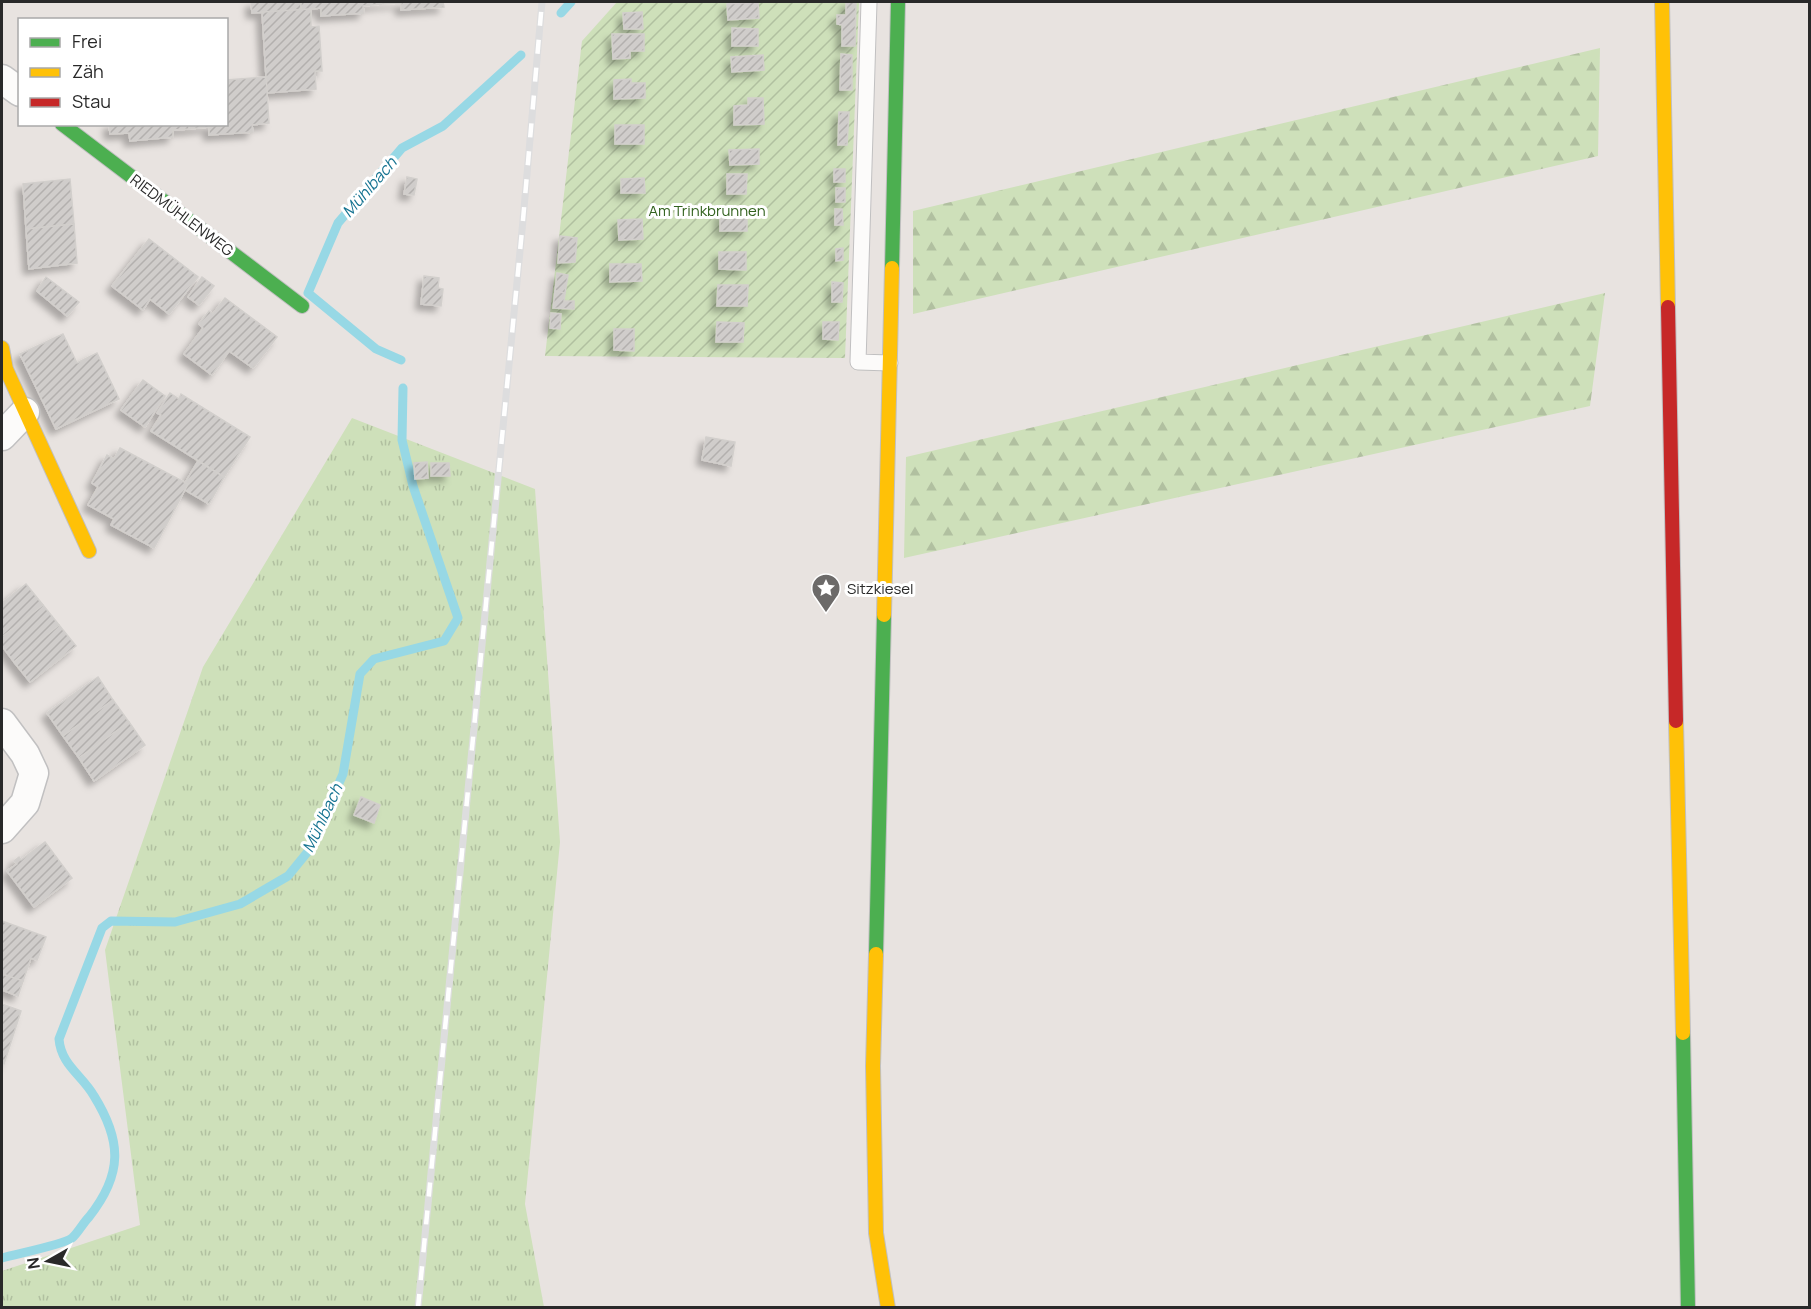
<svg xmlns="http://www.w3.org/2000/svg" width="1811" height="1309" font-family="Manrope,sans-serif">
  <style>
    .grass { fill: url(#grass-tufts) }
    .forest { fill: url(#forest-firs) }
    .garden { fill: url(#garden-furrows) }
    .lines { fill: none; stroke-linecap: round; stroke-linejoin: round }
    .stream { stroke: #97d8e5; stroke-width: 9 }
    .building { fill: url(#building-hatch); stroke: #d2cfcc; stroke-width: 1.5; filter: url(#shadow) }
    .lane-casing { stroke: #c1c0c1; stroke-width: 17 }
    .street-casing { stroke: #c1c0c1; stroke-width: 31 }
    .fast-casing { stroke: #c1c0c1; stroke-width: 16 }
    .slow-casing { stroke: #c1c0c1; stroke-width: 16 }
    .jam-casing { stroke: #c1c0c1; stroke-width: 16 }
    .lane { stroke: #fcfbfa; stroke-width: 15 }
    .street { stroke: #fcfbfa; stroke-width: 28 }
    .fast { stroke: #4caf50; stroke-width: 14 }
    .slow { stroke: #ffc107; stroke-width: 14 }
    .jam { stroke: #c62828; stroke-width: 14 }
    .rail-casing { stroke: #ddddde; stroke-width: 7 }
    .rail { stroke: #fff; stroke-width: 4.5; stroke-dasharray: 14; stroke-linecap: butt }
    .labels { text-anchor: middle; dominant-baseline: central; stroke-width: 6; stroke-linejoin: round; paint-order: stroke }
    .park-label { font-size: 15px; fill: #32621e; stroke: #fff }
    .street-label { font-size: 15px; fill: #292929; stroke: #fff }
    .poi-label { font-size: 15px; fill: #292929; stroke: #fff; text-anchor: start }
    .water-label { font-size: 16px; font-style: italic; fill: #157391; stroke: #fff }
  </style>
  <defs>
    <pattern id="grass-tufts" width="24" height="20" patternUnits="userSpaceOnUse" patternTransform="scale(1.5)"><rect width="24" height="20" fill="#cee0ba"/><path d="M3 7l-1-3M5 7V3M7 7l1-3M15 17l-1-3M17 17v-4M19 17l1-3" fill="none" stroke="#b1c0a0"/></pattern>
    <pattern id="forest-firs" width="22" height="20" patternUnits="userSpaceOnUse" patternTransform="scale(1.5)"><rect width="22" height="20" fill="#cee0ba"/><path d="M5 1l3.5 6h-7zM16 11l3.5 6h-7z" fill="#b1c0a0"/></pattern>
    <pattern id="garden-furrows" width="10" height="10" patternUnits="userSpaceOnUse" patternTransform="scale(1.5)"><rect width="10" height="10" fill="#cee0ba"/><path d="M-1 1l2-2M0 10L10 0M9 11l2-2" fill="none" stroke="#b1c0a0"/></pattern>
    <pattern id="building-hatch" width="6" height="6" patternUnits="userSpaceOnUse" patternTransform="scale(1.5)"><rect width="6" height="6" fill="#d0cdcb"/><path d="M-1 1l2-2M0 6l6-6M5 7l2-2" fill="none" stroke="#b3b0ae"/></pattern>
    <filter id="shadow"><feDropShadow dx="-5.5" dy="5.5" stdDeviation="3" flood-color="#0004"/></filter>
  </defs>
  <rect width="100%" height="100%" fill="#e8e3e0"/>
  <!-- grass -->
  <path class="grass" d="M352 418 535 489 560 842 525 1204 544 1307 2 1308V1271L140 1225 105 950 203 667Z"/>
  <!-- forest -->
  <g class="forest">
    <path d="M1600 48 1598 156 913 314V211Z"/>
    <path d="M1605 293 1590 406 904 558 906 457Z"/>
  </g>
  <!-- garden -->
  <path class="garden" d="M617 2H859L845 358 545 356 582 41Z"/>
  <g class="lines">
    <!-- stream -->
    <g class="stream">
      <path d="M561 13 571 2"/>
      <path d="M401 360 376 349 308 293 338 223 402 148 443 126 521 55"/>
      <path d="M2 1258C15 1254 63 1245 72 1238 78 1233 83 1223 89 1217 123 1174 122 1141 94 1096 82 1075 61 1065 59 1039L102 928 111 921 175 922 240 904 288 876 310 849 343 774 360 674 374 659 444 641 458 618 413 486 402 440 403 388"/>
    </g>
  </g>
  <!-- building -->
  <g class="building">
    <path d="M251 2H301V10L252 13Z"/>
    <path d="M301 2H381V4L363 6 364 13 321 16V8L301 10Z"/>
    <path d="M381 2H443L444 7 401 10V3L381 4Z"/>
    <path d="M758 2 759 18 728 20 727 4Z"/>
    <path d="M846 2H856L855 46H842V25L837 24V15H846Z"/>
    <path d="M311 9V27L319 26 322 71H315L316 89 267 93 262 12Z"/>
    <path d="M642 12 643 29H624L623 13Z"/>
    <path d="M732 28 758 29V46H732Z"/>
    <path d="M612 34H644V51H630V58L613 59Z"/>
    <path d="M841 54 852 55V90H840Z"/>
    <path d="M763 55 764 70 732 72 731 57Z"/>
    <path d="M266 77 269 123 252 125 253 132 209 135V127L189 129V124H226V80Z"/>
    <path d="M631 79V83H645V98L614 99V80Z"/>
    <path d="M748 98H763L764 124 734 125V106L748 105Z"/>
    <path d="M839 112H849L847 145H838Z"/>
    <path d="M109 124H189V129L173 130V137L130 141 129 133 110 134Z"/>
    <rect x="615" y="125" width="29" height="19"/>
    <path d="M759 149V164L730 165 729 150Z"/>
    <rect x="834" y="169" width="11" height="13"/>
    <path d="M727 174H747L746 194H727Z"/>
    <path d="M407 177 417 179 414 195 404 194Z"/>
    <path d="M644 178 645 193H621V179Z"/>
    <path d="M70 179 74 224 26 229 23 184Z"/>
    <rect x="836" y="188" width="9" height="14"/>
    <path d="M835 209H842L843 225H835Z"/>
    <rect x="720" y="212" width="27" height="19"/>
    <path d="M642 219 643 239 619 240 618 220Z"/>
    <path d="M74 224 77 263 29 269 26 229Z"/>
    <path d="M560 236 577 238 575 262 558 263Z"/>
    <path d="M149 239 198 277 169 314 150 299 143 310 112 286Z"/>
    <path d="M843 248V260L836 261V249Z"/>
    <path d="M719 252H746V270L719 269Z"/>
    <path d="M610 264H641L642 281 610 282Z"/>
    <path d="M557 273 568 275 565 293 555 291Z"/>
    <path d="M424 276 439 278 438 288 443 289 441 306 421 304Z"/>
    <path d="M46 277 79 302 67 316 37 291Z"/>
    <path d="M202 277 214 286 199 305 188 297Z"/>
    <path d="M832 282 843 283 842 302H832Z"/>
    <path d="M718 285H748L747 306H717Z"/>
    <path d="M555 291 565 293 564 301H574V309L553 308Z"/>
    <path d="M225 298 277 337 253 368 229 351 212 375 184 354 203 328 199 324 209 311 213 314Z"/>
    <path d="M551 313 561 314 560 329 550 328Z"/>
    <path d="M717 322 744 323 743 342H716Z"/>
    <path d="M823 322H839L838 340 823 339Z"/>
    <path d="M614 329H634V351L614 350Z"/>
    <path d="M63 334 77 363 97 353 119 399 56 429 20 354Z"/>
    <path d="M143 380 165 396 145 427 121 410Z"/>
    <path d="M170 393 179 399 181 394 250 437 224 477 151 431 161 415 157 413Z"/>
    <path d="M706 437 735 442 731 466 702 460Z"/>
    <path d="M120 448 188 484 154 548 111 525 114 519 88 505 98 487 92 483 107 455 114 459Z"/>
    <path d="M198 461 224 477 209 504 185 490 188 484 185 483Z"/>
    <path d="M427 462 428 478 415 479 414 463Z"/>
    <path d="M431 463H449L450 476H431Z"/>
    <path d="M26 584 43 605 2 637V603Z"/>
    <path d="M43 605 59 625 14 662 2 646V637Z"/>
    <path d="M59 625 76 646 30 682 14 662Z"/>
    <path d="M98 677 113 700 63 736 47 713Z"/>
    <path d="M113 700 129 722 79 758 63 736Z"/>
    <path d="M129 722 145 745 94 781 79 758Z"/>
    <path d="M361 797 380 805 374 823 354 815Z"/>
    <path d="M45 842 72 878 34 907 7 871 17 864 14 861 19 857 21 860Z"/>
    <path d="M2 921 46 937 37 960 31 958 23 981 2 974Z"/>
    <path d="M2 974 23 981 18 996 2 990Z"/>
    <path d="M2 1004 21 1011 4 1064 2 1063Z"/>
  </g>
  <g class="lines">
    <!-- lane casing -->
    <g class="lane-casing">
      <path id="lane" d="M869 2 858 362 890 363"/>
    </g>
    <!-- street casing -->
    <g class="street-casing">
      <g id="street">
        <path d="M2 79 20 92"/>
        <path d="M2 436 25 412"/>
        <path d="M2 723 25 754 34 773 25 803 2 829"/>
      </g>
    </g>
    <!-- fast casing -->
    <g class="fast-casing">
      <g id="fast">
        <path d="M62 124 302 306"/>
        <path d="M892 268 898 2"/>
        <path d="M876 954 884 615"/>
        <path d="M1683 1033 1688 1308"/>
      </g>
    </g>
    <!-- slow casing -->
    <g class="slow-casing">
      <g id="slow">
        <path d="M1662 2 1668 307"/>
        <path d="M2 348 6 369 89 551"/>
        <path d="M884 615 892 268"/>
        <path d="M1676 721 1683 1033"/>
        <path d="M876 954 873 1066 876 1233 888 1308"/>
      </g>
    </g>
    <!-- jam casing -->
    <g class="jam-casing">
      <path id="jam" d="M1668 307 1676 721"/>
    </g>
    <!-- lane -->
    <use href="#lane" class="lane"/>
    <!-- street -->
    <use href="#street" class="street"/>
    <!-- fast -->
    <use href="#fast" class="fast"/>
    <!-- slow -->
    <use href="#slow" class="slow"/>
    <!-- jam -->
    <use href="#jam" class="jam"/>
    <!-- rail casing -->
    <g class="rail-casing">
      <path id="rail" d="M418 1308 523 220 542 2"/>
    </g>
    <!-- rail -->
    <use href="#rail" class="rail"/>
  </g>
  <!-- icons -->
  <defs>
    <g id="sight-pin" transform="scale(1.5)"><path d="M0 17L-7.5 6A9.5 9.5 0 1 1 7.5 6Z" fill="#6c6a69" stroke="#fff"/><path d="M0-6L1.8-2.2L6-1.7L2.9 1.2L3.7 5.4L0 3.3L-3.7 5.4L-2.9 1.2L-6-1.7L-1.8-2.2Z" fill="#fff"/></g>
  </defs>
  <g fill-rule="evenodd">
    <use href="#sight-pin" x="826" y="588"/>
  </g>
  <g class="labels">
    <!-- park labels -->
    <g class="park-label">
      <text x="707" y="210">Am Trinkbrunnen</text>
    </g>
    <!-- street labels -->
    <g class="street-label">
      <text transform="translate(182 215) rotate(37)">RIEDMÜHLENWEG</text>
    </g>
    <!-- poi labels -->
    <g class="poi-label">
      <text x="847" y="588">Sitzkiesel</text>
    </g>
    <!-- water labels -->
    <g class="water-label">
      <text transform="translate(369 187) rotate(-49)">Mühlbach</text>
      <text transform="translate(322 818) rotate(-65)">Mühlbach</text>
    </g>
  </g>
  <!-- border -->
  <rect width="1811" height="1309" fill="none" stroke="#292929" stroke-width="6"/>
  <!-- legend -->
  <rect x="18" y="18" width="210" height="108" fill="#ffffff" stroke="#a9a9a9" stroke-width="1.5"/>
  <rect x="30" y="38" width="30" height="9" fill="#4caf50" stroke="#a9a9a9" stroke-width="1.5"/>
  <text x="72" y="48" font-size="18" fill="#292929">Frei</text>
  <rect x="30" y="68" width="30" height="9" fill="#ffc107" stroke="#a9a9a9" stroke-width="1.5"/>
  <text x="72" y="78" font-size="18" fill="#292929">Zäh</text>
  <rect x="30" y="98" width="30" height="9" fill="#c62828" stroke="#a9a9a9" stroke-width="1.5"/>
  <text x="72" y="108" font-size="18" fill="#292929">Stau</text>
  <!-- north arrow -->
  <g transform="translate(48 1261) rotate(261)" stroke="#ffffff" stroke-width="4.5" paint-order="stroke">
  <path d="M0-4.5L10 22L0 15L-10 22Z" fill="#292929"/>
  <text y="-9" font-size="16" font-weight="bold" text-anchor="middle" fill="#292929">N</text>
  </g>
</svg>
